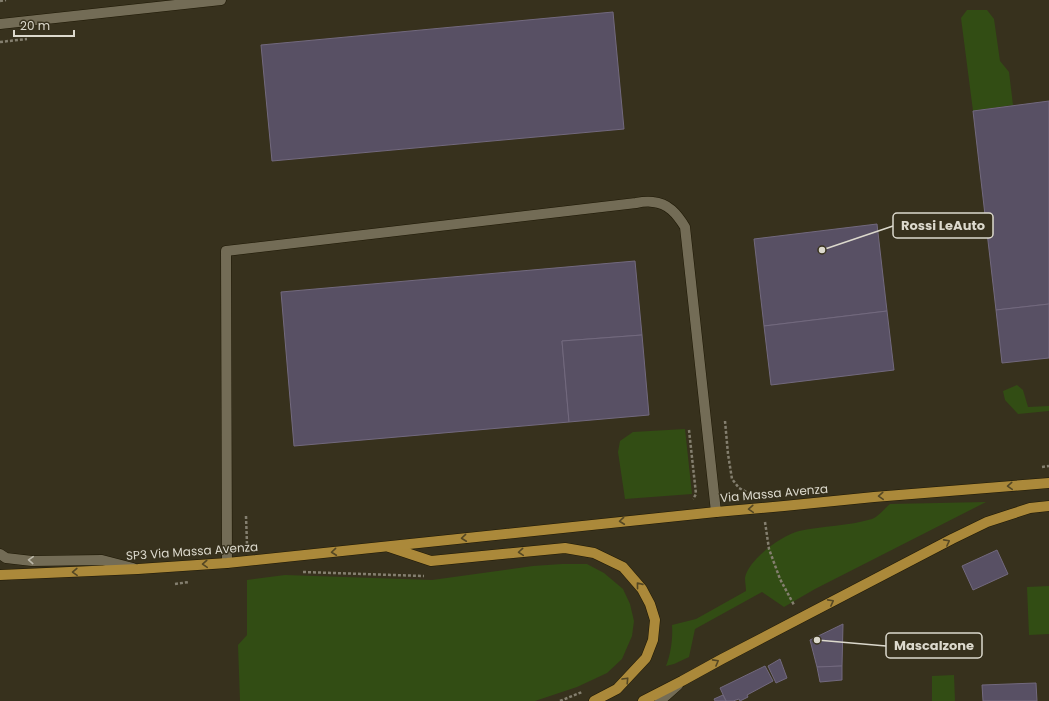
<svg xmlns="http://www.w3.org/2000/svg" width="1049" height="701" font-family="Poppins,sans-serif">
  <style>
    .green { fill: #324d14 }
    .building { fill: #585064; stroke: #72697e }
    .lines { fill: none; stroke-linecap: round; stroke-linejoin: round }
    .minor-casing { stroke: #1e1805; stroke-width: 11 }
    .major-casing { stroke: #1e1805; stroke-width: 11 }
    .path { stroke: #847f6f; stroke-width: 2.5; stroke-dasharray: 3 2; stroke-linecap: butt }
    .minor { stroke: #736c56; stroke-width: 10 }
    .major { stroke: #ab893a; stroke-width: 10 }
    .oneway { stroke: #544724 }
    .oneway2 { stroke: #bcb8a9 }
    .labels { text-anchor: middle; dominant-baseline: central; stroke-width: 3; stroke-linejoin: round; paint-order: stroke }
    .street-label { font-size: 12px; fill: #dcd9cd; stroke: #37311d }
    .leader { fill: none; stroke: #dcd9cd; stroke-width: 1.5 }
    .callout-dot { fill: #dcd9cd; stroke: #37311d; stroke-width: 1.5 }
    .callout { fill: #37311d; stroke: #dcd9cd; stroke-width: 1.5 }
    .callout-label { font-size: 13px; text-anchor: middle; font-weight: bold; fill: #dcd9cd }
  </style>
  <rect width="100%" height="100%" fill="#37311d"/>
  <!-- green -->
  <g class="green">
    <path d="M967 10H987L994 19 1000 61 1009 72 1013 105 973 111 961 18Z"/>
    <path d="M1017 385 1023 390 1028 407 1049 406V411L1018 414 1005 400 1003 391Z"/>
    <path d="M685 429 692 494 625 499 618 452 620 441 633 432Z"/>
    <path d="M986 502 815 589 784 607 762 592 695 629 689 657 674 664 666 666C671 654 673 637 672 625L696 619 746 591C746 587 745 582 745 578 748 560 782 535 799 531 823 526 848 526 872 519 878 517 885 508 890 504Z"/>
    <path d="M562 564H587L604 573 623 589 630 604 634 621 632 636 622 659 607 673 577 687 535 701H240L238 645 247 635V580L285 575 432 580 533 566Z"/>
    <path d="M1049 586V634L1029 635 1027 587Z"/>
    <path d="M954 675 955 701H932V676Z"/>
  </g>
  <!-- building -->
  <g class="building">
    <path d="M613 12 624 129 272 161 261 45Z"/>
    <path d="M1049 101V304L996 310 973 111Z"/>
    <path d="M877 224 887 311 764 326 754 239Z"/>
    <path d="M635 261 642 335 562 341 569 422 294 446 281 292Z"/>
    <path d="M1049 304V358L1002 363 996 310Z"/>
    <path d="M887 311 894 370 771 385 764 326Z"/>
    <path d="M642 335 649 415 569 422 562 341Z"/>
    <path d="M997 550 1008 574 973 590 962 566Z"/>
    <path d="M843 624 842 666 817 667 810 640Z"/>
    <path d="M780 659 787 678 776 683 768 666Z"/>
    <path d="M765 666 773 681 747 695 748 697 740 701 739 699 733 701H726L720 688Z"/>
    <path d="M842 666V680L820 682 817 667Z"/>
    <path d="M1036 683 1037 701H983L982 685Z"/>
    <path d="M723 695 726 701H715L714 699Z"/>
  </g>
  <g class="lines">
    <!-- minor casing -->
    <g class="minor-casing">
      <g id="minor">
        <path d="M0 24 221 0"/>
        <path d="M0 554 6 558 32 561 102 560 133 568"/>
        <path d="M227 563 226 251 636 203C641 202 647 201 653 202 668 203 677 214 685 227L716 512"/>
        <path d="M660 701 678 685"/>
      </g>
    </g>
    <!-- major casing -->
    <g class="major-casing">
      <g id="major">
        <path d="M389 547 431 561 565 548 594 553 623 567 642 589 650 604 655 620 653 640 646 658 617 689 594 701"/>
        <path d="M0 575 138 569 227 563 716 512 784 506 874 497 1049 483"/>
        <path d="M643 701 682 681 722 659 952 539 987 522 1030 508 1049 506"/>
      </g>
    </g>
    <!-- path -->
    <g class="path">
      <path d="M0 1 6 0"/>
      <path d="M0 42 27 39"/>
      <path d="M725 421 728 454 732 479 739 488 750 494"/>
      <path d="M689 430 696 494 693 499"/>
      <path d="M1042 467 1049 466"/>
      <path d="M246 516 247 544 248 545"/>
      <path d="M765 522 769 549 780 579 794 605"/>
      <path d="M303 572 424 576"/>
      <path d="M175 584 189 582"/>
      <path d="M560 701 582 692"/>
    </g>
    <!-- minor -->
    <use href="#minor" class="minor"/>
    <!-- major -->
    <use href="#major" class="major"/>
  </g>
  <!-- one-way arrows -->
  <defs><path id="oneway-chevron" d="M-2-3.5L2.5 0L-2 3.5" fill="none" stroke-width="1.6" stroke-linecap="round" stroke-linejoin="round"/></defs>
  <g class="oneway">
    <use href="#oneway-chevron" transform="translate(1010 486) rotate(176)"/>
    <use href="#oneway-chevron" transform="translate(881 496) rotate(176)"/>
    <use href="#oneway-chevron" transform="translate(751 509) rotate(176)"/>
    <use href="#oneway-chevron" transform="translate(622 521) rotate(174)"/>
    <use href="#oneway-chevron" transform="translate(464 538) rotate(174)"/>
    <use href="#oneway-chevron" transform="translate(947 542) rotate(-28)"/>
    <use href="#oneway-chevron" transform="translate(334 552) rotate(174)"/>
    <use href="#oneway-chevron" transform="translate(521 552) rotate(175)"/>
    <use href="#oneway-chevron" transform="translate(205 564) rotate(176)"/>
    <use href="#oneway-chevron" transform="translate(75 572) rotate(178)"/>
    <use href="#oneway-chevron" transform="translate(639 585) rotate(-129)"/>
    <use href="#oneway-chevron" transform="translate(831 602) rotate(-28)"/>
    <use href="#oneway-chevron" transform="translate(716 662) rotate(-29)"/>
    <use href="#oneway-chevron" transform="translate(626 680) rotate(-47)"/>
  </g>
  <use class="oneway2" href="#oneway-chevron" transform="translate(31 560) rotate(-177)"/>
  <g class="labels">
    <!-- street labels -->
    <g class="street-label">
      <text transform="translate(774 493) rotate(-5)">Via Massa Avenza</text>
      <text transform="translate(192 551) rotate(-4)">SP3 Via Massa Avenza</text>
    </g>
  </g>
  <!-- callouts -->
  <path class="leader" d="M822 250L893 226M817 640L886 646"/>
  <g class="callout-dot">
    <circle cx="822" cy="250" r="4"/>
    <circle cx="817" cy="640" r="4"/>
  </g>
  <g class="callout">
    <rect x="893" y="213" width="100" height="25" rx="4"/>
    <rect x="886" y="633" width="96" height="25" rx="4"/>
  </g>
  <g class="callout-label">
    <text x="943" y="230">Rossi LeAuto</text>
    <text x="934" y="650">Mascalzone</text>
  </g>
  <!-- scale -->
  <path d="M14 30v6h60v-6" fill="none" stroke="#dcd9cd" stroke-width="2"/>
  <text x="20" y="30" font-size="12" fill="#dcd9cd" stroke="#37311d" stroke-width="3" paint-order="stroke">20 m</text>
</svg>
